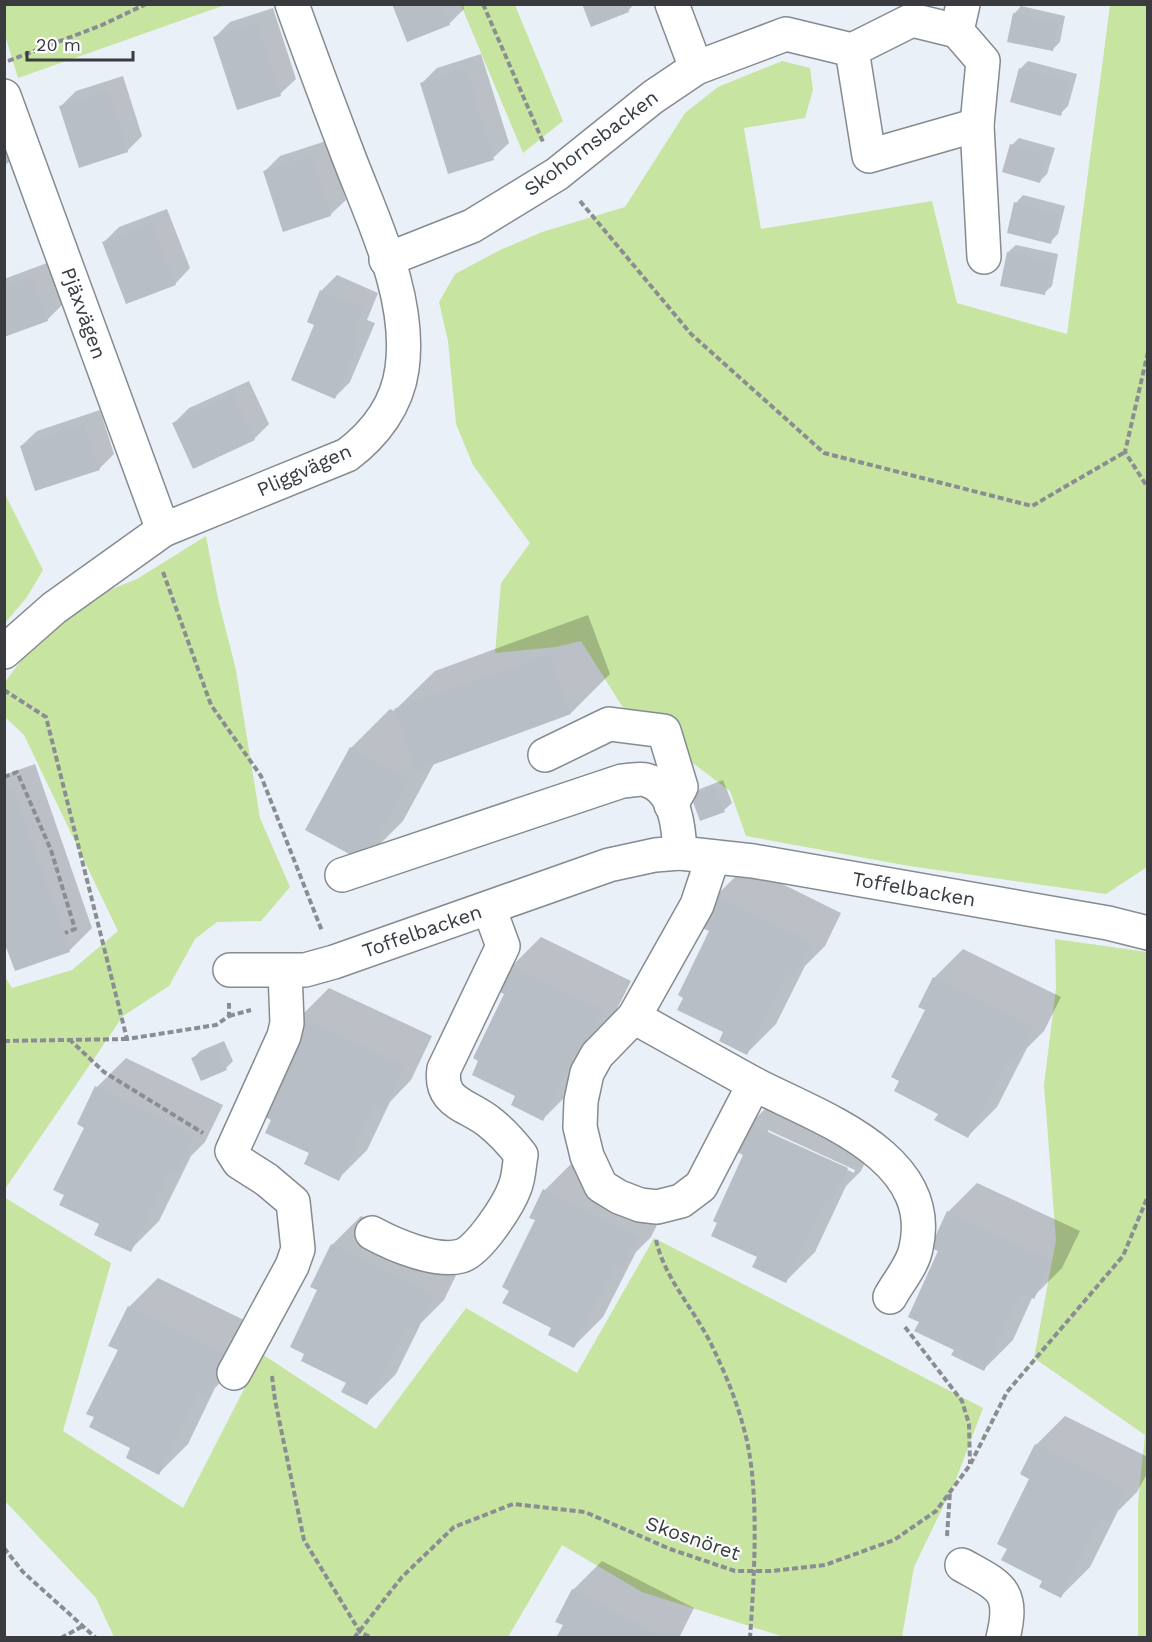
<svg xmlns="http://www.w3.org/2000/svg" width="1152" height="1642" font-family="'Work Sans',sans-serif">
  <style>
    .green { fill: #c7e4a0 }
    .shadow { fill: #0003; fill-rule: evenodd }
    .building { fill: #b8bec5 }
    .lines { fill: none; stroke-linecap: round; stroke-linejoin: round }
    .minor-casing { stroke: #858b91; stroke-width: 36 }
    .path { stroke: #8a8e93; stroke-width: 4; stroke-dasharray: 6 3; stroke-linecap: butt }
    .minor { stroke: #fff; stroke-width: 33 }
    .labels { text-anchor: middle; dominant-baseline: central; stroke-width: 4.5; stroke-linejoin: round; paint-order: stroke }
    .street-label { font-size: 20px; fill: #393b3e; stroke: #fcfdfe }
  </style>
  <rect width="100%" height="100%" fill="#eaf0f8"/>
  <!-- green -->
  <g class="green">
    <path d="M4 5 5 4 225 5 18 78 5 35Z"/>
    <path d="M461 5H515L563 121 523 153Z"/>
    <path d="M1110 5H1147V867L1106 894 909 866 746 836 730 791 627 714 581 641 556 647 495 653 501 583 530 543 473 465 456 424 448 341 439 302 455 274 498 251 542 232 625 207 685 113 718 87 782 61 810 68 813 90 805 118 744 128 761 229 932 201 957 303 1067 334Z"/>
    <path d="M4 492 43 570 27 597 5 623Z"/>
    <path d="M206 536 218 599 236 670 260 818 290 887 261 921 217 922 195 939 169 986 123 1016 5 1189 4 975 12 988 72 970 118 931 24 735 5 717V682L59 610 137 579Z"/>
    <path d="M1055 939 1147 952V1637H1138V1503L1145 1435 1034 1358 1056 1240 1044 1085 1056 988Z"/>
    <path d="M4 1197 111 1263 63 1431 183 1508 262 1354 376 1429 466 1308 577 1373 654 1238 983 1408 955 1482 914 1567 902 1637H784L642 1592 562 1545 508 1637H114L96 1598 5 1501Z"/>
  </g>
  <!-- shadow -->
  <g class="shadow">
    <path d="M393 4H463L464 9 449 24Z"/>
    <path d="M583 4H634L628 11Z"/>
    <path d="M1021 6 1065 16 1060 42 1052 50 1014 14Z"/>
    <path d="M273 8 296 79 280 94 215 37 230 22Z"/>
    <path d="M481 54 509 143 493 158 422 83 437 68Z"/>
    <path d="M1028 61 1077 74 1068 106 1060 114 1012 101 1021 68Z"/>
    <path d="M123 76 142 136 127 151 61 106 76 91Z"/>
    <path d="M1019 138 1055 148 1047 174 1040 181 1012 145Z"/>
    <path d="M326 141 346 200 330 215 265 171 280 156Z"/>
    <path d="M4 145 10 161 4 166Z"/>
    <path d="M1023 195 1065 206 1058 234 1050 242 1016 203Z"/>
    <path d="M167 209 190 268 175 284 104 242 119 227Z"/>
    <path d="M1016 245 1058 254 1052 286 1044 293 1008 252Z"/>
    <path d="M47 263 62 305 47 320 4 335V279Z"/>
    <path d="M337 275 378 293 367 320 375 323 350 382 335 397 316 325 309 321 322 290Z"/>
    <path d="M249 381 269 424 254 439 174 423 189 408Z"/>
    <path d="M100 410 114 454 99 469 21 446 37 431Z"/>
    <path d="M588 615 610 674 571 713 435 762 403 821 364 860 351 748 390 709 394 711 435 671Z"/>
    <path d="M35 764 92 928 70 950 16 969 4 937V775Z"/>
    <path d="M723 780 732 803 724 810 692 797 700 789Z"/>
    <path d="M746 866 841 913 825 946 805 966 776 1024 747 1053 725 1032 711 931 717 895Z"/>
    <path d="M541 937 631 981 616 1011 604 1023 572 1090 543 1119 517 1095 506 993 512 966Z"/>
    <path d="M963 949 1061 997 1044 1031 1027 1048 997 1107 968 1136 940 1113 927 1009 934 978Z"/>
    <path d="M329 988 432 1036 411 1080 390 1102 367 1150 338 1179 311 1153 300 1017Z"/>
    <path d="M224 1041 233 1061 226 1068 193 1059 200 1051Z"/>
    <path d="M126 1058 223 1105 205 1142 191 1156 159 1221 130 1250 101 1223 86 1127 97 1087Z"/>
    <path d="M779 1095 876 1139 861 1171 846 1186 815 1252 786 1281 759 1256 745 1154 750 1124ZM768 1130 855 1170 854 1173 768 1133Z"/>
    <path d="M574 1161 666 1207 651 1237 636 1252 603 1317 574 1346 511 1290 537 1220 545 1190Z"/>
    <path d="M977 1183 1080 1231 1062 1268 1032 1298 1013 1340 984 1369 956 1349 940 1250 948 1212Z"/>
    <path d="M361 1216 461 1265 444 1300 421 1323 396 1374 367 1403 348 1382 332 1245Z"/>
    <path d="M158 1278 256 1326 236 1367 215 1388 188 1444 159 1473 132 1447 120 1349 129 1307Z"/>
    <path d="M1065 1416 1148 1457V1472L1137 1492 1118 1511 1090 1567 1061 1596 1009 1549 1031 1478 1036 1445Z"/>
    <path d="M602 1561 694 1608 679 1638H558L565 1625 573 1590Z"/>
  </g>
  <!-- building -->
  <g class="building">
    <path d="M392 4H442L450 25 407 42Z"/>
    <path d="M582 4H626L629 12 591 27Z"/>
    <path d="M1013 13 1059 23 1053 51 1007 42Z"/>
    <path d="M257 22 281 96 237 110 213 37Z"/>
    <path d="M466 68 494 160 448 174 420 83Z"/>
    <path d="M1019 68 1070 81 1061 116 1010 102Z"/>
    <path d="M108 90 128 152 79 168 59 106Z"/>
    <path d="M1010 144 1048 155 1040 183 1002 172Z"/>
    <path d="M311 155 331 216 283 232 263 171Z"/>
    <path d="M1014 202 1059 214 1051 244 1007 233Z"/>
    <path d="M152 223 176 285 126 304 102 242Z"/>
    <path d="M1007 252 1052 261 1045 295 1000 286Z"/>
    <path d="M32 277 48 321 4 337V287Z"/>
    <path d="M320 290 364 308 353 335 360 338 335 399 291 380 314 325 307 322Z"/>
    <path d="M233 395 255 440 193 469 172 423Z"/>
    <path d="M84 424 100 470 35 491 20 446Z"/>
    <path d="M549 654 571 714 416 771 394 709Z"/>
    <path d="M350 747 409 780 364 862 305 830Z"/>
    <path d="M13 785 70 952 15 971 4 942V788Z"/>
    <path d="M715 787 725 812 700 821 691 796Z"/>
    <path d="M716 895 813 943 796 977 788 973 747 1055 719 1041 723 1032 677 1010 683 998 678 995 709 931 700 927Z"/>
    <path d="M511 965 603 1010 587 1042 582 1040 543 1121 511 1105 515 1096 472 1075 478 1061 473 1058 504 994 498 991Z"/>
    <path d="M933 977 1033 1026 1015 1062 1009 1058 968 1138 934 1120 938 1114 894 1091 899 1081 891 1077 925 1010 918 1007Z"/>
    <path d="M299 1016 404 1065 383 1111 374 1106 339 1181 304 1164 309 1153 265 1133 271 1120 263 1116Z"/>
    <path d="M217 1047 227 1070 201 1081 191 1058Z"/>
    <path d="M95 1086 195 1134 177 1172 171 1170 131 1252 94 1235 99 1224 59 1205 64 1195 53 1190 84 1128 77 1124Z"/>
    <path d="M748 1123 848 1168 832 1202 826 1199 786 1283 752 1267 757 1257 711 1236 717 1223 713 1221 743 1155 735 1151Z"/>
    <path d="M543 1189 638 1237 622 1268 616 1265 574 1348 548 1335 551 1328 502 1303 509 1291 502 1287 535 1220 529 1218Z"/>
    <path d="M947 1211 1052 1261 1034 1299 1021 1293 984 1371 951 1355 954 1350 914 1331 919 1322 908 1317 938 1251 930 1248Z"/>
    <path d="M331 1244 433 1295 416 1331 406 1326 367 1405 341 1392 346 1383 301 1361 304 1354 290 1347 317 1290 310 1287Z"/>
    <path d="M128 1306 228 1355 207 1398 199 1393 159 1475 126 1458 130 1448 89 1427 94 1417 86 1414 118 1350 108 1346Z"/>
    <path d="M1035 1444 1125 1489 1109 1523 1101 1518 1061 1598 1039 1587 1042 1581 1001 1560 1007 1549 997 1544 1029 1479 1020 1474Z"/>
    <path d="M572 1589 666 1638H556L563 1625 555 1622Z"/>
  </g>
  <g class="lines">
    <!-- minor casing -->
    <g class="minor-casing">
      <g id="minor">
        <path d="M672 4 696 68"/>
        <path d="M963 4 957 31 983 61 977 125 984 257"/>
        <path d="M852 50 869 156 977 125"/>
        <path d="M4 96 163 530"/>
        <path d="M386 260 472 226 557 174 653 97 696 68 786 34 852 50 912 20 957 31"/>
        <path d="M4 652 54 608 163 530 347 455C375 434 397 405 402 369 412 297 373 221 348 155 329 105 310 55 292 4"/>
        <path d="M545 755 609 724 664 731 681 787 671 805"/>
        <path d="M713 857 697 905 634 1017 597 1055 587 1073 581 1101 580 1127 587 1156 601 1186 619 1197 640 1205 657 1207 681 1201 701 1186 754 1084C818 1117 937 1156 916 1248 913 1265 898 1282 890 1297"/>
        <path d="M342 875 622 781C629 781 639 778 646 780 676 788 679 829 680 853"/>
        <path d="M230 970H305L334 962 609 865 655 855 680 853 753 861 1108 923 1148 933"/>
        <path d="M634 1017 754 1084"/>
        <path d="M372 1233C394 1245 436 1263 461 1256 479 1251 509 1204 515 1187 519 1177 519 1165 521 1155 511 1142 501 1131 488 1121 466 1104 439 1103 444 1069L503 946 489 908"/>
        <path d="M234 1373 292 1266 298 1249 293 1202 267 1180 239 1162 232 1151 284 1036 287 1023 285 971"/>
        <path d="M962 1565C999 1586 1015 1589 1003 1638"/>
      </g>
    </g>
    <!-- path -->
    <g class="path">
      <path d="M483 4 543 142"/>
      <path d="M8 61 102 25 146 4"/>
      <path d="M580 201 691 334 824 453 1032 506 1125 452"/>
      <path d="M1148 352 1125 452 1148 488"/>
      <path d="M163 572 211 705 261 776 322 931"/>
      <path d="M4 690 46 717 127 1039 216 1025 229 1016V1003"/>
      <path d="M4 777 17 772 51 850 75 929 65 933"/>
      <path d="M229 1016 251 1010"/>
      <path d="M69 1039 104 1072 203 1133"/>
      <path d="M4 1041 127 1039"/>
      <path d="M656 1240C665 1280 696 1311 713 1348 728 1379 741 1412 748 1446 759 1501 754 1581 750 1638"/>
      <path d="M905 1327 962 1401 969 1424 970 1464"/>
      <path d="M272 1376 275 1400 304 1540 360 1632 372 1638"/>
      <path d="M947 1536 950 1492"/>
      <path d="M4 1548 23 1572 96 1638"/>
      <path d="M61 1638 83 1626"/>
      <path d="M354 1638 402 1577 454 1527 513 1504 585 1512 670 1549 735 1571H771L825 1565 894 1540 936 1511 970 1465 1007 1392 1123 1256 1148 1196"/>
    </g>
    <!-- minor -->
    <use href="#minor" class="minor"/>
  </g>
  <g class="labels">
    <!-- street labels -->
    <g class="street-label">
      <text transform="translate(591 143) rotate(-37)">Skohornsbacken</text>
      <text transform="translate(84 313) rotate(70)">Pjäxvägen</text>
      <text transform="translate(304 470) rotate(-24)">Pliggvägen</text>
      <text transform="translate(914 889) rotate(10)">Toffelbacken</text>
      <text transform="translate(422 931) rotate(-19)">Toffelbacken</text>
      <text transform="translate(693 1538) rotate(19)">Skosnöret</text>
    </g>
  </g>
  <!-- border -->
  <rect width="1152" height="1642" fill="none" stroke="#393b3e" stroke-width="12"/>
  <!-- scale -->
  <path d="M27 51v9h106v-9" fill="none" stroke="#393b3e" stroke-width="3"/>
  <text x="36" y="51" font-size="18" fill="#393b3e" stroke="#fcfdfe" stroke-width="4.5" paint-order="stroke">20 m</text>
</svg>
